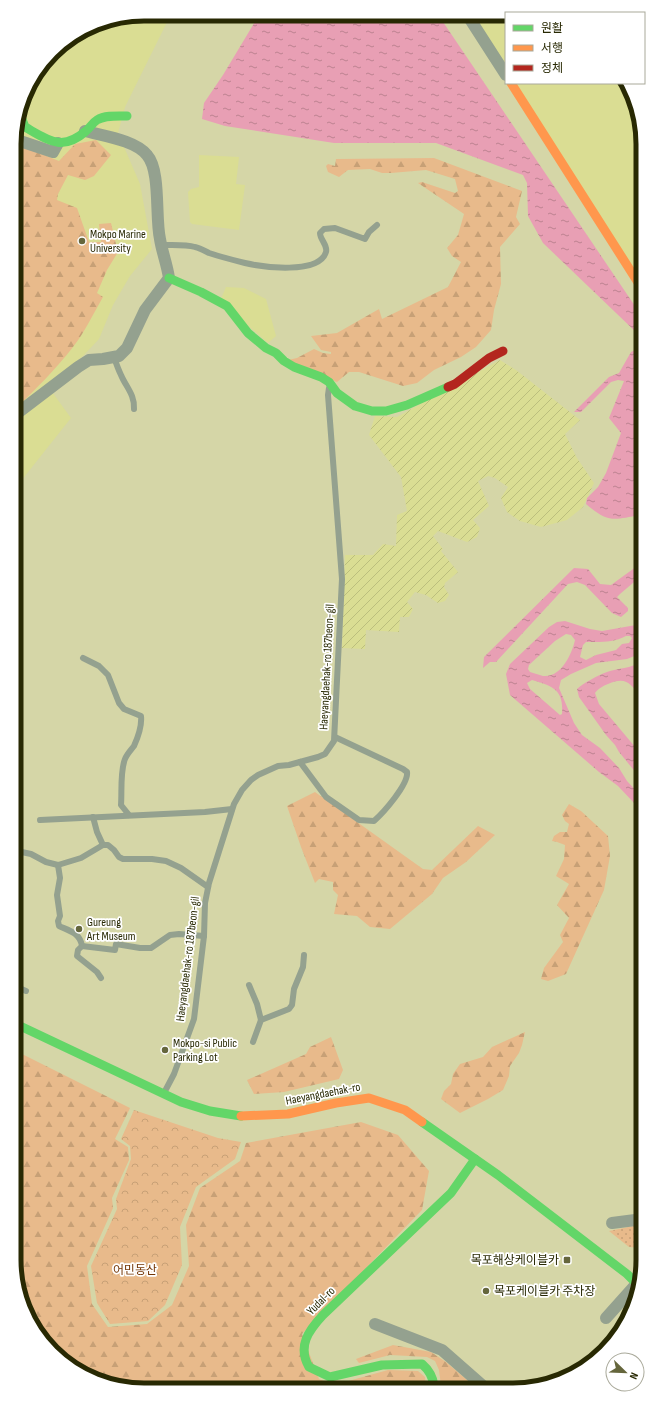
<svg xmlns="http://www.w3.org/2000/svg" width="657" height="1404" font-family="'Sofia Sans Condensed','Noto Sans KR',sans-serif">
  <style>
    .built { fill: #dadd93 }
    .industrial { fill: url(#industrial-furrows) }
    .grass { fill: url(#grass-dots) }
    .forest { fill: url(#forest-firs) }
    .park { fill: url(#park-crowns) }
    .water { fill: url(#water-ripples); fill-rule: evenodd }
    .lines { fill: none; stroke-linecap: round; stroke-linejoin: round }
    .lane { stroke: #94a18f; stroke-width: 6 }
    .street { stroke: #94a18f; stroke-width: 12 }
    .fast { stroke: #63d668; stroke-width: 9 }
    .slow { stroke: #ff974d; stroke-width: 9 }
    .jam { stroke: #b3261e; stroke-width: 9 }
    .poi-dot { fill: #65663c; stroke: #fff; stroke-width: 1.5 }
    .labels { text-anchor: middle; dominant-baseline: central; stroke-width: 3.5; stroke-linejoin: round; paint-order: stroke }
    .poi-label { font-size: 12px; fill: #282903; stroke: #fff; text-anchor: start }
    .street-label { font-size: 12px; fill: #282903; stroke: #fff }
    .park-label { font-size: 12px; fill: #743606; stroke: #fff }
    .rim { fill: none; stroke: #282903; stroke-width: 5 }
  </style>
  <defs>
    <pattern id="industrial-furrows" width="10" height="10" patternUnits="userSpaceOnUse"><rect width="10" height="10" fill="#dadd93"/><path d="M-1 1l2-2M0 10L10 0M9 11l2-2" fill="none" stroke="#bbbe7d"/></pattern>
    <pattern id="grass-dots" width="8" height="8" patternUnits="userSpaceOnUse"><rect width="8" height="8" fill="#e8ba8b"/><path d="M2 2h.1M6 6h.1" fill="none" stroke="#c7a076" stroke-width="1.8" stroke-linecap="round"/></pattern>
    <pattern id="forest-firs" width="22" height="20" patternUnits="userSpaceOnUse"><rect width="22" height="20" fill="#e8ba8b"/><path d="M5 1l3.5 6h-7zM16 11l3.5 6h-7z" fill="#c7a076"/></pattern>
    <pattern id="park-crowns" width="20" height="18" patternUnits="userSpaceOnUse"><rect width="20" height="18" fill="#e8ba8b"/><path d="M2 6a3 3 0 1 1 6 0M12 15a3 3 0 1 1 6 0" fill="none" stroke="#c7a076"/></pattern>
    <pattern id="water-ripples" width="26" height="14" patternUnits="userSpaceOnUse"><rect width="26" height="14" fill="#e89fb4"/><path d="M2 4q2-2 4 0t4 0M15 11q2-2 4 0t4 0" fill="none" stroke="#bc8290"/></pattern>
  </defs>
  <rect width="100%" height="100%" fill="#d5d6a7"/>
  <!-- built -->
  <g class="built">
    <path d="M144 14H171L125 107 118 133 140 184 152 249 130 276 113 305 99 339 83 356 47 385 71 418 21 481 16 483 14 135 27 87 58 46 94 24Z"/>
    <path d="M468 16H506V73Z"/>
    <path d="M512 83H627L639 110V277Z"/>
    <path d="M199 155 239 157 236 184 245 185 239 230 192 224 190 222 188 192 191 189 199 187Z"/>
    <path d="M226 287 244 288 266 299 276 336 268 343 220 301Z"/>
  </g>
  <!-- industrial -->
  <path class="industrial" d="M500 360 516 370 580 420 565 434 577 458 594 483 583 507 567 520 541 527 520 521 507 512 501 498 508 487 495 478 488 476 478 481 489 506 473 520 480 528 477 537 467 542 438 531 433 536 443 549 441 551 458 572 445 583 444 587 449 595 445 601 438 603 426 595 415 592 407 602 413 609 409 617H400L399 632 366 630 365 649 342 648 345 555H373L383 544 396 546 397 515 407 511 401 477 369 435 375 416 397 417Z"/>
  <!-- grass -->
  <path class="grass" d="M643 1224V1248L629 1247 609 1231Z"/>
  <!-- forest -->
  <g class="forest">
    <path d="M96 140 111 155 94 176 85 180 68 175 58 194 57 200 77 208 89 242H101L99 224 111 223 118 252 107 270 97 293 103 297C93 314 85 332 73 347 56 369 35 390 15 409L14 143 59 161 75 144Z"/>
    <path d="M434 158 522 191 516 217 520 224 500 247 501 284 494 310 491 330 476 347 461 357 434 370 417 383 403 386 359 372H349L337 382 288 360 297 358 314 349 323 353 331 354V352L321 350 311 336 337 333 379 309 382 319 448 287 461 262 452 256 447 248 458 235 464 214 418 183 422 182 455 193 458 191 455 179 426 170 391 173H382L370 169 348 170 339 177 328 172 326 166 328 164 335 166 336 159Z"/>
    <path d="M315 792 423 869 432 870 478 826 495 835 466 862 443 878 432 894 390 929 370 927 357 916 334 914 338 895 333 890V882L319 879 315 883 301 847 287 806Z"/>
    <path d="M569 804 581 811 608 836 610 856 604 890 566 974 548 981 541 979 544 968 563 942 560 935 569 918 557 905 569 884 556 876 564 859 565 845 557 842 552 841 554 836 560 832H567L569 824 565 821 562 815Z"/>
    <path d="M525 1032 522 1045 519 1053 510 1066 509 1076 503 1090 488 1099 460 1113 441 1099 444 1091 451 1084 453 1074 460 1064 483 1057 492 1047Z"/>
    <path d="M331 1037 343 1070 339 1079 284 1092 254 1094 247 1080 306 1054 310 1047Z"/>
    <path d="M18 1052 130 1108 115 1139 128 1147 129 1160 112 1198 113 1208 87 1266 92 1304 108 1327 147 1324 172 1305 189 1266 186 1225 200 1188 240 1161 246 1143 361 1122 398 1135 429 1171 422 1210 302 1334 319 1379 334 1385 388 1370 418 1371 425 1377 426 1386 119 1388 58 1358 36 1332 18 1294Z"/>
    <path d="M393 1345 431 1352 446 1362 474 1386H441L439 1370 435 1361 427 1357 390 1355 359 1363 356 1359Z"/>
  </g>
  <!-- park -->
  <path class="park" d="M134 1110 218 1138 241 1142 235 1159 196 1187 180 1227 182 1265 165 1305 148 1321 110 1324 97 1303 91 1266 117 1209 116 1199 131 1159 130 1146 121 1139Z"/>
  <!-- water -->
  <g class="water">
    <path d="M259 15 439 16 639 312V335L543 243 528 216 527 183 523 175 436 143H334L225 126 202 119 204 103 223 75Z"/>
    <path d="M637 349C636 356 638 356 639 362 641 370 639 379 636 386L640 391V515C613 520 608 523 586 504L587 498 598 487 606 473 621 433 609 418 624 381 618 380 611 382 581 412H574L609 377 619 373 631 352Z"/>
    <path d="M640 564V577L620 594 617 597 628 608V611L621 617 612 613 585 585 577 582 568 584 496 662H490L483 668 484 657 574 568 588 569 600 584 611 585Z"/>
    <path d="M565 621 590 629 602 631 636 625 640 626V650L637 655 627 659 596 663 571 674 561 680 559 688 574 723 582 735 600 748 619 768 627 781 641 796V808L635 804 618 786 599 772 510 695 506 674 510 664 549 627 557 622ZM566 634 571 635 575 640C572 654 561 678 543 676 539 675 534 673 530 672L528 669 529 665 555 641ZM626 636H630L632 638 629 643 622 644 616 650 596 655 586 660 580 657 583 645 586 642C601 642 613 643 626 636ZM532 680C552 686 564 689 562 714L560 715 530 689 527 683Z"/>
    <path d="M641 661V697C630 683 626 676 608 684 603 686 599 688 595 693L599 704 641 754V779L619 752 615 745 606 735 579 697 577 689C583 683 599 675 607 672 617 668 632 669 641 661Z"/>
  </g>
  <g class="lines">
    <!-- lane -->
    <g class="lane">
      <path d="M106 24 114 20"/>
      <path d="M161 245C172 245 185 244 195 247 200 248 205 251 209 253 221 257 233 260 245 263 262 267 319 275 326 252 328 245 320 240 320 233L324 229 335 228 365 239 369 232 377 225"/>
      <path d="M114 357C116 363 118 369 121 375 126 387 135 395 134 409"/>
      <path d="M83 658 99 666 108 675 119 703 124 709 141 716C142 725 138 737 134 746 131 750 127 754 125 759 120 771 122 792 121 805L129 815"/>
      <path d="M300 762 326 797 359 820 374 821C383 813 409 784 407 772L403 769 335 737"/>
      <path d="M93 817 97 832 103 845"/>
      <path d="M40 820 205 812 232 809"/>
      <path d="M17 851 31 854 46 862 58 865 81 858 103 845H108L114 850 119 857 123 859H152L166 861 181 868 208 887"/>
      <path d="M58 865 60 878 57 895 60 916 58 921 59 926C70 931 80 933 82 946L78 950 77 956 97 972 101 978"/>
      <path d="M82 946 115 950 116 944 140 948H151L170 935 179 934 204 936"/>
      <path d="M249 985 257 1004 261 1020"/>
      <path d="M17 987 26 991"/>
      <path d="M253 1042 261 1020 289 1009 292 1005 294 989 303 967 304 955"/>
      <path d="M164 1093 174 1074 194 1019 204 936 205 903 209 883 234 804 242 790 251 780 258 775 278 766 289 765 318 757 325 754 334 741 342 579 328 395 329 388"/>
    </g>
    <!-- street -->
    <g class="street">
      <path d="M468 16 506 75"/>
      <path d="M14 139 53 152 58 143"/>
      <path d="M15 415 78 367 89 360 103 359 119 356 127 348 145 310 169 278C167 264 162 252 160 239 155 217 161 171 147 155 135 140 103 136 85 131"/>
      <path d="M612 1223 643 1219"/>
      <path d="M606 1318 640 1280"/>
      <path d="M375 1324 442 1350 483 1386"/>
    </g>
    <!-- fast -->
    <g class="fast">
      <path d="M22 108 21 117 25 127C48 140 62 152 86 131 90 128 92 123 97 120 105 115 118 116 127 116"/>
      <path d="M169 278 201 292 227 306 248 333 266 348 276 353 284 361 294 367 321 377 329 382 337 393 355 406 372 411H386L407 405 448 387"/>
      <path d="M18 1025 181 1102 210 1111 241 1116"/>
      <path d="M422 1122 498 1175 627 1274 639 1286"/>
      <path d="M434 1386C433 1377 429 1370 422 1364L382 1365 330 1377 309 1367C297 1346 309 1330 323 1315L451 1193 475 1159"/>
    </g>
    <!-- slow -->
    <g class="slow">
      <path d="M511 83 639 284"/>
      <path d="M241 1116 288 1114 336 1103 369 1098 405 1110 422 1122"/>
    </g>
    <!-- jam -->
    <path class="jam" d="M448 387 455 384 489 358 503 351"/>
  </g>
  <!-- markers -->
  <g class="poi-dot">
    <circle cx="82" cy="241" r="4"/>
    <circle cx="79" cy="929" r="4"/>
    <circle cx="165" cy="1050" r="4"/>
    <rect x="563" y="1256" width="8" height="8" rx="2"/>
    <circle cx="486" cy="1291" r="4"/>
  </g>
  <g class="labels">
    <!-- poi labels -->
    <g class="poi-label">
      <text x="90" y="234">Mokpo Marine<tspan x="90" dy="14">University</tspan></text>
      <text x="87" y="922">Gureung<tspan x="87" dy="14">Art Museum</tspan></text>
      <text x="173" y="1043">Mokpo-si Public<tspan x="173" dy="14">Parking Lot</tspan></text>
      <text x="559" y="1260" text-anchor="end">목포해상케이블카</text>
      <text x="494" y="1291">목포케이블카 주차장</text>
    </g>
    <!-- street labels -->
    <g class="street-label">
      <text transform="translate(327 667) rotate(-87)">Haeyangdaehak-ro 187beon-gil</text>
      <text transform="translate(188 959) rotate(-83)">Haeyangdaehak-ro 187beon-gil</text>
      <text transform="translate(323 1094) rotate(-11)">Haeyangdaehak-ro</text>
      <text transform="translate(321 1301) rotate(-45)">Yudal-ro</text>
    </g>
    <!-- park labels -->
    <g class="park-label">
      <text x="135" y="1270">어민동산</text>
    </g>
  </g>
  <!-- crop -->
  <path d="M0 0H657V1404H0ZM144 21H513A123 123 0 0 1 636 144V1260A123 123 0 0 1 513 1383H144A123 123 0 0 1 21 1260V144A123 123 0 0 1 144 21Z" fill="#fff" fill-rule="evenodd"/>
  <path class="rim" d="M144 21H513A123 123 0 0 1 636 144V1260A123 123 0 0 1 513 1383H144A123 123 0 0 1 21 1260V144A123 123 0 0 1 144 21Z"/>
  <!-- legend -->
  <rect x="505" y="12" width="140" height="72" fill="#ffffff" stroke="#a9a99a"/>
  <rect x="513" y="25" width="20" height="6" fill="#63d668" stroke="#a9a99a"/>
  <text x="541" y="32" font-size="12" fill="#282903">원활</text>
  <rect x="513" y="45" width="20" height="6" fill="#ff974d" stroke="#a9a99a"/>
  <text x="541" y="52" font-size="12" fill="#282903">서행</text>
  <rect x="513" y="65" width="20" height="6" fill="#b3261e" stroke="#a9a99a"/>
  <text x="541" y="72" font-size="12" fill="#282903">정체</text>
  <!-- north arrow -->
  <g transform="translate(625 1372) rotate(113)"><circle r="19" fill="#ffffff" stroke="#a9a99a"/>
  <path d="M0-3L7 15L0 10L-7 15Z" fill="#65663c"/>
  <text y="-6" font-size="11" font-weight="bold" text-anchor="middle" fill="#282903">N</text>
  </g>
</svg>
